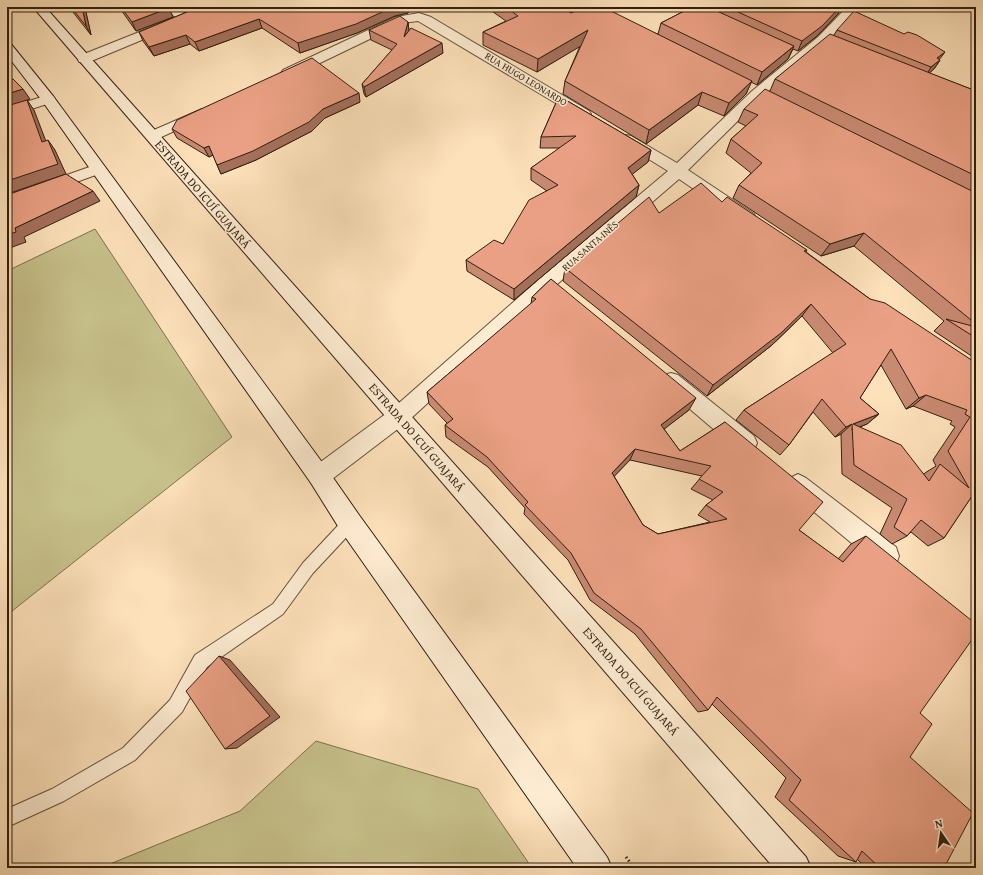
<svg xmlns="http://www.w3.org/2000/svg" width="983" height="875" font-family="'Gentium Book Plus',serif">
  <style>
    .green { fill: #c7c18b; stroke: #7c704d }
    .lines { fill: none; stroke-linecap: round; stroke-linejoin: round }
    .service-casing { stroke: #63503a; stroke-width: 2 }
    .minor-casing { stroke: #63503a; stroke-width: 2 }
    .tertiary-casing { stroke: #63503a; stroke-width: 2 }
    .secondary-casing { stroke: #301f0f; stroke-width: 2 }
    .path { stroke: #301f0f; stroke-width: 3; stroke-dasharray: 1.5 2.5; stroke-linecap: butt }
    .service { fill: #feecd2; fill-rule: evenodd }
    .minor { fill: #feecd2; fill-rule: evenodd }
    .tertiary { fill: #feecd2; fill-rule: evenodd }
    .secondary { fill: #feecd2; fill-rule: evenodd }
    .wall { fill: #c98a72; stroke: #301f0f; fill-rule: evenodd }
    .shaded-wall { fill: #a4705c; stroke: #301f0f }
    .building { fill: #eaa084; stroke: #301f0f; fill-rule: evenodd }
    .labels { text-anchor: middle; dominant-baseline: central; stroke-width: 3; stroke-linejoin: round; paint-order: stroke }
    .far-street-label { font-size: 10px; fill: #301f0f; stroke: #feecd2 }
    .street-label { font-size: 12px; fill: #301f0f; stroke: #feecd2 }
  </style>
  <rect width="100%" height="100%" fill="#fde1ba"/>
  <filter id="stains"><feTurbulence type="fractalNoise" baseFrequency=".005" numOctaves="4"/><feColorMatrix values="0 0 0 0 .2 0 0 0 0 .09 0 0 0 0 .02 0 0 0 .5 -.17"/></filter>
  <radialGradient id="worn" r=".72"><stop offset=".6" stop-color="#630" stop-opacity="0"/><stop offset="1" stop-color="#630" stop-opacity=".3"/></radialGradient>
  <!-- green -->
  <g class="green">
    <path d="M95 229 232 437 7 615V271Z"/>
    <path d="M316 741 478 789 532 868H100L240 811Z"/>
  </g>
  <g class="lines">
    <!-- service casing -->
    <g class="service-casing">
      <path id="service" d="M350 516 355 518 357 523 355 528 313 573 283 614 207 667 182 712 135 760 64 801 7 827V809L52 789 123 748 170 700 195 655 273 604 303 563 345 518Z"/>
    </g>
    <!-- minor casing -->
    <g class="minor-casing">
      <g id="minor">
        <path d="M163 7H177L190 18 188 21H180Z"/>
        <path d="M847 7H860L826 43 762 97 688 170 754 214 756 218 754 222 748 224 742 222 679 179 555 286 407 422 327 483 319 486 311 483 308 476 311 469 391 410 543 276 668 171 621 142 619 139 621 136 626 135 631 136 677 163 752 91 818 37Z"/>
        <path d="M419 13 431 17 589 111 591 114 589 117 584 118 579 117 418 21 403 23 293 76H283L281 73 283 70 396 17Z"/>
        <path d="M48 95 53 96 55 99 53 102 7 117V108Z"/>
        <path d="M202 109 207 110 209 113 207 116 157 139 152 140 147 139 145 136 147 133Z"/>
        <path d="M98 164 104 166 106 169 104 172 7 207V196Z"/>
        <path d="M671 373 678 375 754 436 757 443 754 450 746 453 738 450 664 387 661 381 664 375Z"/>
        <path d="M798 474 806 478 896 547 899 556 896 565 887 568 878 565 790 492 786 485 790 478Z"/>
      </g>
    </g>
    <!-- tertiary casing -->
    <g class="tertiary-casing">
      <path id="tertiary" d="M202 7H218L216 9 89 62H79L78 59 79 56Z"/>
    </g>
    <!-- secondary casing -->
    <g class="secondary-casing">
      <g id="secondary">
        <path d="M33 7H45L806 857 811 868H774Z"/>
        <path d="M7 43 11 44 53 96 327 469 359 515 607 857 612 868H577L341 531 311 483 43 102 7 55Z"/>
      </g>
    </g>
    <!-- path -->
    <path class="path" d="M626 857 634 868"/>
    <!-- service -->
    <use href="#service" class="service"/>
    <!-- minor -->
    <use href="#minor" class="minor"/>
    <!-- tertiary -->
    <use href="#tertiary" class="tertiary"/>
    <!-- secondary -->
    <use href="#secondary" class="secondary"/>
  </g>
  <!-- wall -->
  <g class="wall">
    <path d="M69 7H90L85 8 91 35Z"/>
    <path d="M119 7H168L173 17 136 31Z"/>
    <path d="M179 7H198L185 12Z"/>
    <path d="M199 7H415L414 11 411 9 408 13 395 16 357 33 300 53 262 28 199 51 190 44 154 56 143 41 139 32Z"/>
    <path d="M486 7H562L571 13 658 34 661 23 692 7H841L838 14 817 36 798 51 793 49 788 59 757 85 751 82 746 94 724 116 698 105 646 144 563 94 565 81 580 46 537 72 483 45V32L506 21Z"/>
    <path d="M408 22 409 31 443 53 366 97 364 94 362 84 392 50 371 40 369 30Z"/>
    <path d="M837 30 939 60H940L934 69 929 73 976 91V359L934 331 944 321 854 246 821 256 733 198 739 185 751 173 726 153 731 139 746 126 738 122 744 109 770 91 775 79 834 35Z"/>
    <path d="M559 96 651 150 648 162 632 174 639 185 636 197 514 300 467 271 466 260 503 244 547 191 531 180V168L560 148H540L541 137Z"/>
    <path d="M360 102 325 118 312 131 256 160 221 174 213 155 209 157 177 138 172 129Z"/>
    <path d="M722 202 807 250 806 252 870 299 976 363V490L944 538 928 546 911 532 907 536 892 544 880 534 892 508 842 474 841 434 835 437 813 412 789 445 780 455 736 420 744 410 833 353 802 316 772 345 707 396 563 281 565 268 659 213ZM881 365 906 409 913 406 952 421 950 424 955 427 933 460 936 466 925 473 924 474 860 427 867 424 879 414 860 398Z"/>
    <path d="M551 279 689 410 664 429 680 451 725 422 799 530 838 559 851 544 866 536 920 713 910 757 944 868H866L857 859 856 862 838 856 775 797 786 778 712 704 708 710 698 712 635 634 590 600 568 560 524 514 525 508 488 467 446 437 445 425 447 423 429 404 427 392 531 304 532 297ZM630 460 702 476 691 489 713 500 706 505 698 515 710 522 658 534 643 525 614 476Z"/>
  </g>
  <!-- shaded-wall -->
  <g class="shaded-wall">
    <path d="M82 7H90L85 8 91 35 86 26Z"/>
    <path d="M183 7H198L185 12Z"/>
    <path d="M393 7H410L411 9 408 13 395 16 357 33 300 53 298 43Z"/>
    <path d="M840 7H841L838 14 817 36 798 51 802 41Z"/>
    <path d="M169 8 173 17 136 31 132 22Z"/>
    <path d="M259 19 262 28 199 51 195 42Z"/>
    <path d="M408 22 409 31 404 37Z"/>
    <path d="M588 30 586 43 537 72 538 59Z"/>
    <path d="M186 35 190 44 154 56 149 47Z"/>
    <path d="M442 43 443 53 366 97 364 87Z"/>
    <path d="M794 46 788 59 757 85 762 72Z"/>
    <path d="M945 52 939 60 937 58Z"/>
    <path d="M940 60 934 69 926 76 931 67Z"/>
    <path d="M752 81 746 94 724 116 729 103Z"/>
    <path d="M23 89 30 99 27 100 34 110 50 152 7 107V94Z"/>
    <path d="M702 92 698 105 646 144 649 130Z"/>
    <path d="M359 93 360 102 325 118 312 131 256 160 221 174 217 165 323 109Z"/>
    <path d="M48 140 55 150 66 174 7 194V181Z"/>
    <path d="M209 146 213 155 209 157 204 148Z"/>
    <path d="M651 150 648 162 625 180 628 168Z"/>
    <path d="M639 185 636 197 514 300V289Z"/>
    <path d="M93 191 100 201 24 237 26 242 7 249V235L15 228Z"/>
    <path d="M864 233 854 246 821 256 830 244Z"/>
    <path d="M811 304 802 316 772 345 707 396 713 385Z"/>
    <path d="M926 395 913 406 906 409 919 398Z"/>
    <path d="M696 398 689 410 655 436 661 425Z"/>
    <path d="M879 414 867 424 852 430 853 424Z"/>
    <path d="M852 424 841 434 835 437 846 427Z"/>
    <path d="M635 449 630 460 608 483 612 473Z"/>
    <path d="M219 656 230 660 280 717 237 748 225 749Z"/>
  </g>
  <!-- building -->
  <g class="building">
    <path d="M71 7H82L86 26Z"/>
    <path d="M121 7H168L169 8 132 22Z"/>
    <path d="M199 7H393L356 24 298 43 259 19 195 42 186 35 149 47 139 32Z"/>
    <path d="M506 7H562L571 13 585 7H603L752 81 729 103 702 92 649 130 565 81 588 30 538 59 483 32 518 16Z"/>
    <path d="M692 7H708L794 46 762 72 661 23Z"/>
    <path d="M727 7H840L822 26 802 41Z"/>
    <path d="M854 11 904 34 908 32 917 35 945 52 937 58 940 60 931 67 837 30Z"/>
    <path d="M400 16 408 22 404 37 411 28 442 43 364 87 362 84 397 44 369 30Z"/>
    <path d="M830 34 976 91V176L775 79Z"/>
    <path d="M312 58 359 93 323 109 309 122 253 151 217 165 209 146 204 148 172 129 177 120Z"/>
    <path d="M13 79 23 89 7 94V81Z"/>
    <path d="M765 89 976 193V324L864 233 830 244 739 185 762 163 731 139 758 115 744 109Z"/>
    <path d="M559 96 651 150 628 168 639 185 514 289 466 260 494 240 503 244 529 200 558 185 531 168 576 136 541 137Z"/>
    <path d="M27 100 42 142 48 140 58 164 7 181V106Z"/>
    <path d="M66 174 93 191 15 228 16 232 7 235V195Z"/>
    <path d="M701 183 722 202 727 197 807 250 804 251 870 299 885 303 976 363V490L944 538 921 520 907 536 894 527 907 499 854 465 852 424 846 427 822 399 789 445 744 410 846 344 811 304 781 333 713 385 565 268 649 197 659 213ZM891 349 919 398 926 395 967 410 965 414 970 417 948 451 969 488 940 464 929 481 901 445 853 424 879 414 860 398Z"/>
    <path d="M551 279 696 398 661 425 680 451 725 422 823 502 799 530 843 562 866 536 976 624V634L920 713 932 724 910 757 973 813 944 868H880L862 851 856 862 789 800 801 780 717 697 708 710 641 629 594 593 571 553 525 505 528 502 487 457 445 425 453 419 427 392 536 299 532 297ZM635 449 711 466 699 479 723 492 706 505 727 519 658 534 643 525 612 473Z"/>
    <path d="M946 319 976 327V338Z"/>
    <path d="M219 656 270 716 225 749 186 691Z"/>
  </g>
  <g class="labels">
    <!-- far-street labels -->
    <g class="far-street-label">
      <text transform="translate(526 79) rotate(31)">RUA HUGO LEONARDO</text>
      <text transform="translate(590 246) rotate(-41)">RUA SANTA INÊS</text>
    </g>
    <!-- street labels -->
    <g class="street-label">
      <text transform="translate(203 194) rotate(49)">ESTRADA DO ICUÍ GUAJARÁ</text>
      <text transform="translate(417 437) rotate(49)">ESTRADA DO ICUÍ GUAJARÁ</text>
      <text transform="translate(631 681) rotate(49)">ESTRADA DO ICUÍ GUAJARÁ</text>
    </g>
  </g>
  <!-- margin -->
  <rect width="983" height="875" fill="none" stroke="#fde1ba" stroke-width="24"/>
  <rect x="8" y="8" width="967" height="859" fill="none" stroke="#301f0f" stroke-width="2"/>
  <rect x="12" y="12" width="959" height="851" fill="none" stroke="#301f0f"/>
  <!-- north arrow -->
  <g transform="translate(941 833) rotate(347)" stroke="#feecd2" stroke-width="3" paint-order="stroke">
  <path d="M0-3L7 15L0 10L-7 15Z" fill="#301f0f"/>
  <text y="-6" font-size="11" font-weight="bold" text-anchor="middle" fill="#301f0f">N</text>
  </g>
  <rect width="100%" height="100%" filter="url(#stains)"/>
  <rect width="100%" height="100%" fill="url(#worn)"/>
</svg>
